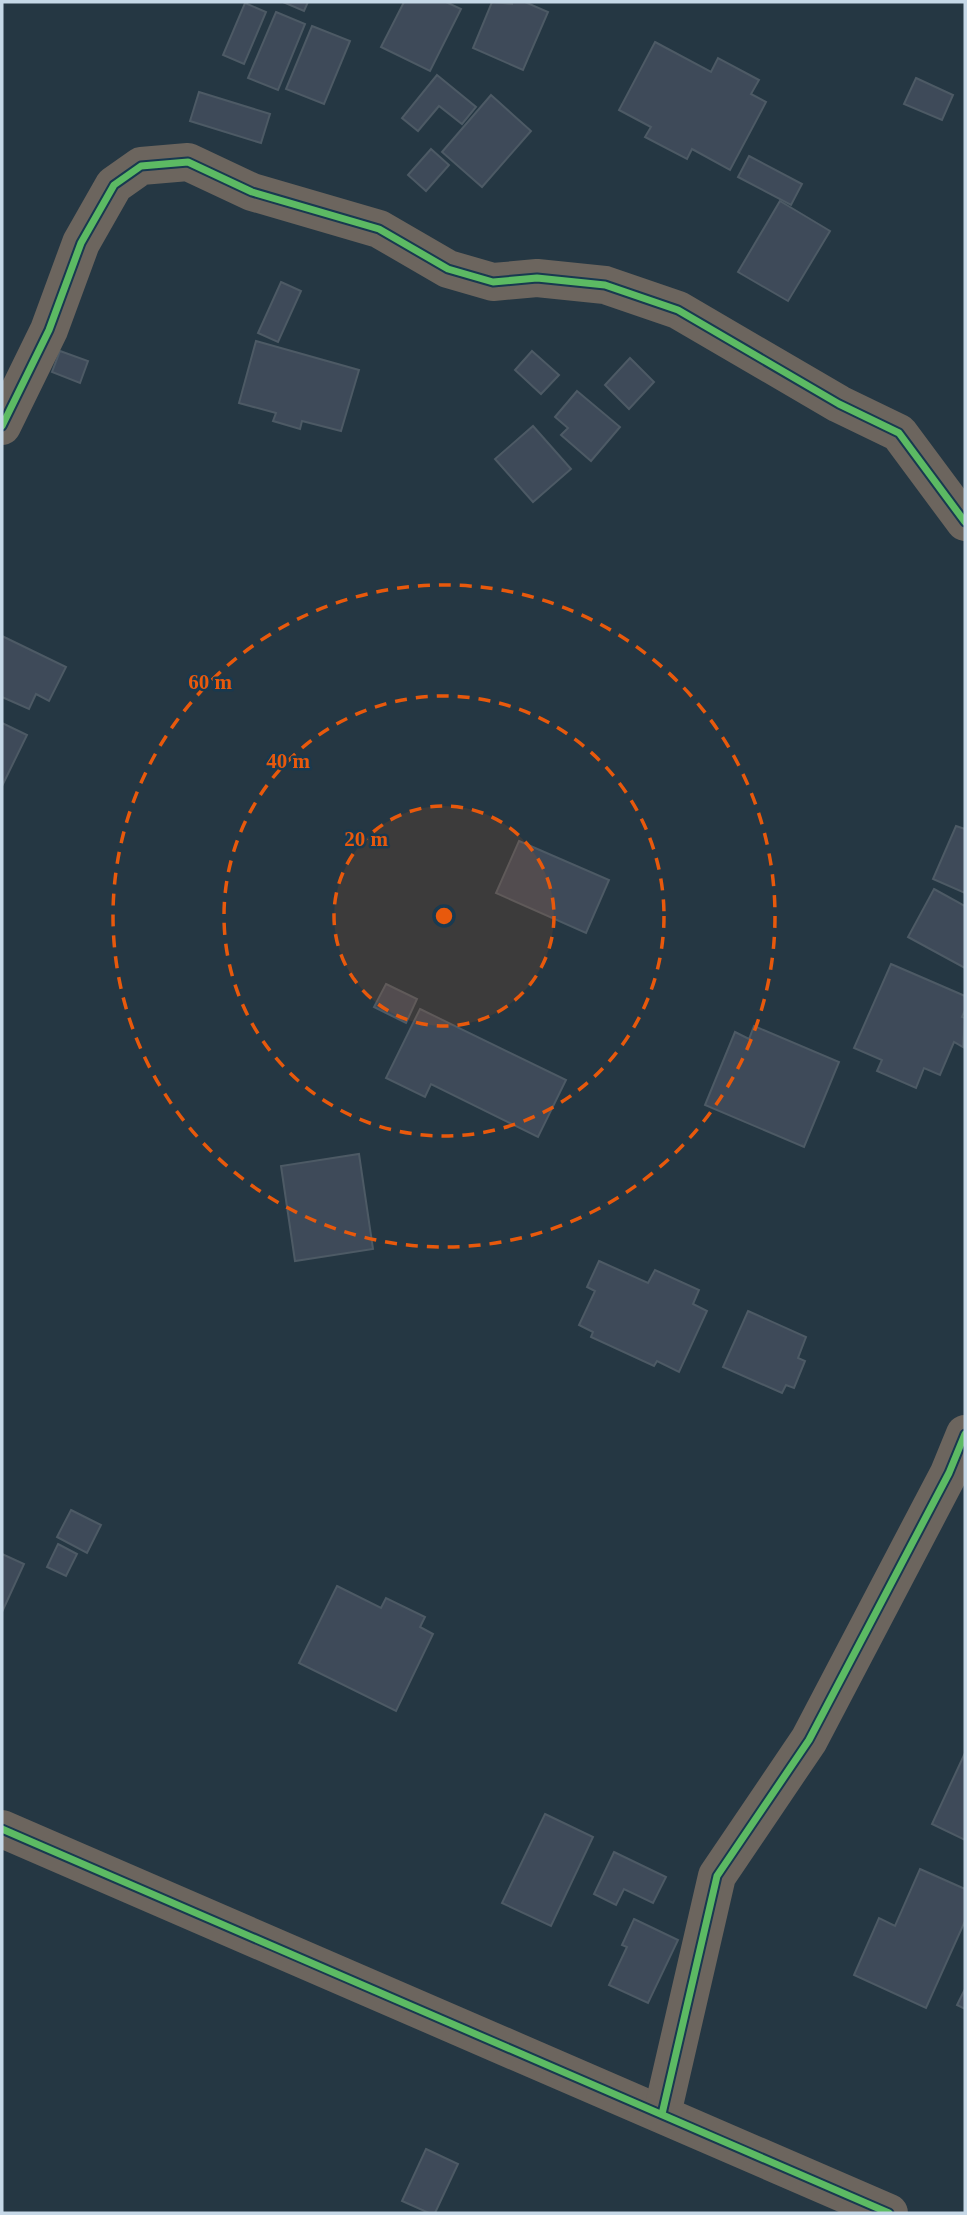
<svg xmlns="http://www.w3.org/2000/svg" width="967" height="2215" font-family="'Times New Roman',serif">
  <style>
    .building { fill: #3e4a59; stroke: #4d5a65; stroke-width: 2 }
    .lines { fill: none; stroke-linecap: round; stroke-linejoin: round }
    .minor { stroke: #6c655e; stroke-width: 38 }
    .cycleway-casing { stroke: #183950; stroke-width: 11 }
    .cycleway { stroke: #5cba63; stroke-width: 7 }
    .ring { fill: none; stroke: #e8590c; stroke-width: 3.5; stroke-dasharray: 12 9 }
    .centre { fill: #e8590c; stroke: #183950; stroke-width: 3.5 }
    .ring-label { font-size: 21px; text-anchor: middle; font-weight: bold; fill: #e8590c; stroke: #183950; stroke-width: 5; stroke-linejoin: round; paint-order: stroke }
  </style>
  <rect width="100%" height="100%" fill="#253743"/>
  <!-- building -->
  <g class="building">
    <path d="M283 2H308L304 11Z"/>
    <path d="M404 2H446L461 9 430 71 381 47Z"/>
    <path d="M492 2 512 4V2H525L548 12 523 70 473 48Z"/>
    <path d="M245 3 266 12 244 64 223 55Z"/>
    <path d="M276 12 305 24 278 90 248 78Z"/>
    <path d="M312 26 350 41 324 104 286 89Z"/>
    <path d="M655 42 711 72 718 58 759 80 751 94 766 102 730 170 692 149 687 159 645 137 651 127 619 110Z"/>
    <path d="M437 75 476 107 462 124 439 106 418 131 402 118Z"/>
    <path d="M916 78 953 95 942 120 904 104Z"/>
    <path d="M199 92 270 114 261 143 190 121Z"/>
    <path d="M491 95 531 131 482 187 442 152Z"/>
    <path d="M431 149 449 165 426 191 408 175Z"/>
    <path d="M749 156 802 184 791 205 738 177Z"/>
    <path d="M780 201 830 231 788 301 738 272Z"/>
    <path d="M281 282 301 291 278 342 258 333Z"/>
    <path d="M256 341 359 370 341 431 302 421 300 429 273 421 276 413 239 403Z"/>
    <path d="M60 351 88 361 80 383 52 372Z"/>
    <path d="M532 351 559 375 541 394 515 370Z"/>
    <path d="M630 358 654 382 629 409 605 385Z"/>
    <path d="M577 391 620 427 591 461 561 435 568 428 555 417Z"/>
    <path d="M533 426 571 469 533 502 495 459Z"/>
    <path d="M2 636 66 667 49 701 36 694 29 709 2 697Z"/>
    <path d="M2 723 27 735 2 786Z"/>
    <path d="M956 826 965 829V893L933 879Z"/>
    <path d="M519 841 609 880 586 933 496 893Z"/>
    <path d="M934 889 965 906V968L908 937Z"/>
    <path d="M891 964 965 996V1010L962 1017 965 1018 963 1047 954 1042 940 1075 924 1068 916 1088 877 1071 882 1060 854 1048Z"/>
    <path d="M386 984 417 999 406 1023 374 1007Z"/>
    <path d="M420 1009 566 1080 538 1137 431 1084 425 1097 386 1078Z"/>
    <path d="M754 1026 839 1062 804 1147 705 1105 735 1032 749 1039Z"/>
    <path d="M359 1154 373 1249 295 1261 281 1166Z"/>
    <path d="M599 1261 648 1283 655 1270 699 1290 693 1304 707 1311 679 1372 657 1361 654 1366 591 1337 593 1332 579 1325 595 1291 587 1287Z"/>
    <path d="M748 1311 806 1337 798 1358 805 1361 794 1388 786 1385 782 1393 723 1367Z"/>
    <path d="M71 1510 101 1525 87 1553 57 1537Z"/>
    <path d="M58 1544 77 1554 66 1576 47 1567Z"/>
    <path d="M2 1554 24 1564 2 1612Z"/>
    <path d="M337 1586 381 1608 386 1598 425 1617 420 1627 433 1634 396 1711 299 1663Z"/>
    <path d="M965 1753V1840L932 1824Z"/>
    <path d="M545 1814 593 1837 551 1926 502 1903Z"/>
    <path d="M614 1852 666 1877 653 1903 624 1889 616 1905 594 1894Z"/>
    <path d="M920 1869 965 1889V1921L926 2008 854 1975 879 1918 895 1926Z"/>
    <path d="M634 1919 678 1940 648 2003 609 1985 627 1947 622 1945Z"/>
    <path d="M965 1989V2009L957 2005Z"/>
    <path d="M426 2149 458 2164 435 2213H429L402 2201Z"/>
  </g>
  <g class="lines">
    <!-- minor -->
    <g class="minor">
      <path d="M2 426 49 330 81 243 114 185 141 166 188 162 252 192 379 229 448 269 493 282 537 278 605 285 678 310 839 404 899 433 965 522"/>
      <path d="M2 1829 889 2213"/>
      <path d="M662 2114 717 1876 809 1740 949 1473 965 1434"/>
    </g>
    <!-- cycleway casing -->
    <g class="cycleway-casing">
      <g id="cycleway">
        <path d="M2 426 49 330 81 243 114 185 141 166 188 162 252 192 379 229 448 269 493 282 537 278 605 285 678 310 839 404 899 433 965 522"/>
        <path d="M2 1829 889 2213"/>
        <path d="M662 2114 717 1876 809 1740 949 1473 965 1434"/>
      </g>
    </g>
    <!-- cycleway -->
    <use href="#cycleway" class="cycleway"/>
  </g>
  <!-- distance rings -->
  <circle cx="444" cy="916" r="110" fill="#e8590c" fill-opacity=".12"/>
  <g class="ring">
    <circle cx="444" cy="916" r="110"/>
    <circle cx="444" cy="916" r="220"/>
    <circle cx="444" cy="916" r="331"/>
  </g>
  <circle cx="444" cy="916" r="10" class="centre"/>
  <g class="ring-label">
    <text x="210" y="689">60 m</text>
    <text x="288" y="768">40 m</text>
    <text x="366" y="846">20 m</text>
  </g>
  <!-- border -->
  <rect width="967" height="2215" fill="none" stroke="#c6d8e7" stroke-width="7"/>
</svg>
